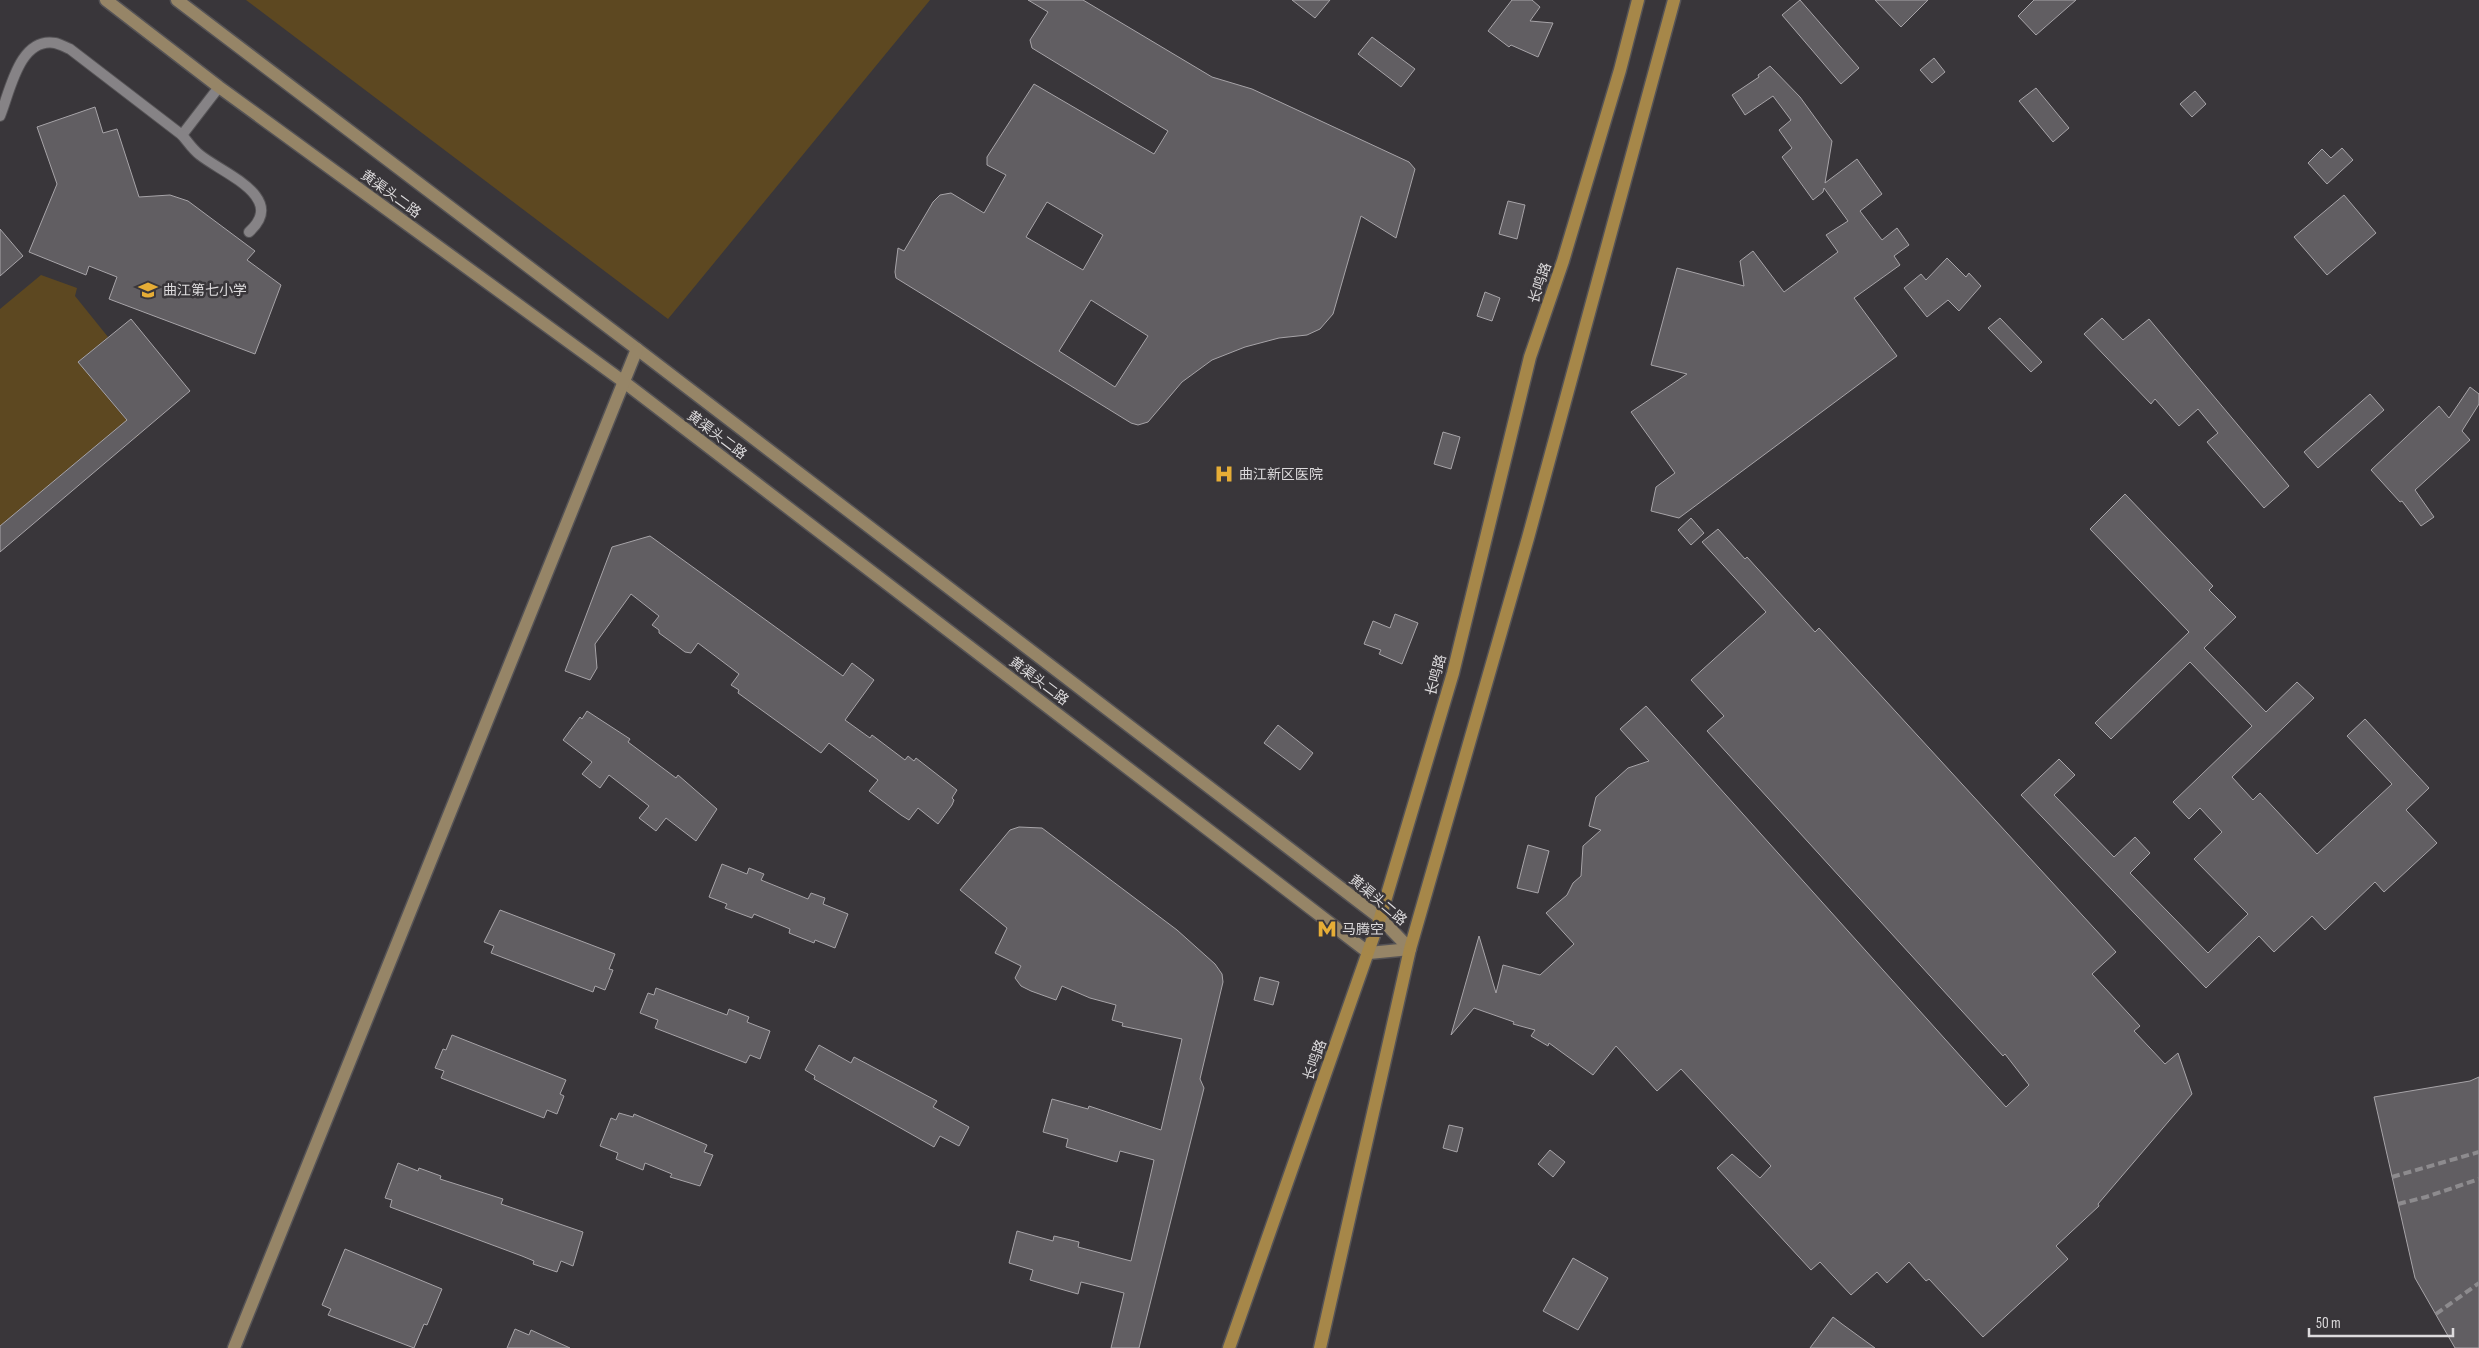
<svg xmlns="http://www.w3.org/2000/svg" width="2479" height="1348" font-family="'Sofia Sans Condensed','Noto Sans SC',sans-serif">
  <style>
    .green { fill: #5d4821 }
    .building { fill: #615e62; stroke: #a7a4a8; fill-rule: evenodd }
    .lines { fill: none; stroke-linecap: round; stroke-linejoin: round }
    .lane-casing { stroke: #555356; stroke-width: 12 }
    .secondary-casing { stroke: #555356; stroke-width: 15 }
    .primary-casing { stroke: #555356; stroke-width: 15 }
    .lane { stroke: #868386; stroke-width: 10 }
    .secondary { stroke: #968567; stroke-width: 12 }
    .primary { stroke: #a68749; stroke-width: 12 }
    .rail { stroke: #8d8b8e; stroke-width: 4; stroke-dasharray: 8 4; stroke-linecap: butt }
    .labels { text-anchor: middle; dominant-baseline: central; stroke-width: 5; stroke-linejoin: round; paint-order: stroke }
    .street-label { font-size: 14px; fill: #dddbdd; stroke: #39363a }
    .poi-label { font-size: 14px; fill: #dddbdd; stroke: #39363a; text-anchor: start }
  </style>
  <rect width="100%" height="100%" fill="#39363a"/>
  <!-- green -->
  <g class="green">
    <path d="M246 0H930L668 319Z"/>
    <path d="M41 275 77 288 75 296 108 337 78 362 139 435 135 438 122 424 0 526V309Z"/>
  </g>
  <!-- building -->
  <g class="building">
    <path d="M1028 0H1083L1212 77 1252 89 1409 162 1415 169 1396 238 1361 216 1333 314 1320 329 1307 335 1279 338 1245 347 1212 360 1182 382 1148 422 1138 425 1131 423 896 278 895 272 898 248 904 251 933 202 940 195 951 193 984 213 1006 175 987 165V157L1034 84 1154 154 1168 131 1032 48 1030 40 1048 12ZM1047 202 1103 235 1083 270 1026 237ZM1091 300 1148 336 1115 387 1059 351Z"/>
    <path d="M1292 0H1330L1315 18Z"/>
    <path d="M1512 0H1532L1540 7 1530 21 1553 23 1538 57 1511 45 1509 47 1488 31Z"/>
    <path d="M1800 0 1859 68 1841 84 1782 15Z"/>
    <path d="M1875 0H1928L1901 27Z"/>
    <path d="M2034 0H2076L2036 35 2018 16Z"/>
    <path d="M1372 37 1415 69 1401 87 1358 54Z"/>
    <path d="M1934 58 1945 72 1932 83 1920 70Z"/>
    <path d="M1770 66 1800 97 1832 141 1825 183 1857 159 1882 194 1860 211 1882 240 1897 228 1909 245 1894 256 1900 265 1854 298 1897 356 1679 518 1651 511 1656 487 1675 473 1631 412 1687 374 1651 365 1677 268 1744 286 1740 261 1753 251 1784 292 1838 252 1826 235 1848 221 1824 188 1823 192 1813 200 1782 157 1792 148 1779 130 1791 120 1773 96 1745 115 1732 95 1759 77 1758 75Z"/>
    <path d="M2036 88 2069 128 2053 142 2019 101Z"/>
    <path d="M2195 91 2206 104 2192 117 2180 104Z"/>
    <path d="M95 107 103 133 117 129 139 197 170 195 188 201 255 251 247 260 281 285 255 354 109 299 117 277 89 266 86 275 29 252 57 184 37 127Z"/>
    <path d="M2342 148 2353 160 2327 184 2308 163 2322 149 2331 158Z"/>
    <path d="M2344 195 2376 233 2327 275 2294 237Z"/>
    <path d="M1508 201 1525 205 1517 239 1499 234Z"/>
    <path d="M0 229 23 256 0 276Z"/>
    <path d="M1947 258 1966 277 1969 273 1981 286 1959 311 1948 300 1927 317 1904 288 1921 274 1926 280Z"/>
    <path d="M1485 292 1500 298 1492 321 1477 316Z"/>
    <path d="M2000 318 2042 362 2031 372 1988 328Z"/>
    <path d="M2102 318 2123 340 2149 319 2289 486 2264 508 2207 442 2218 433 2198 409 2179 426 2155 399 2151 404 2084 334Z"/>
    <path d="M131 319 190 391 0 552V526L127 420 78 362Z"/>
    <path d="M2470 387 2479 394V404L2462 431 2470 440 2415 490 2434 517 2421 526 2402 501 2400 502 2371 470 2439 406 2449 418Z"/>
    <path d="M2370 394 2384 410 2318 468 2304 452Z"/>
    <path d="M1443 432 1460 437 1451 469 1434 464Z"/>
    <path d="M2125 494 2213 586 2209 590 2236 617 2204 648 2266 712 2297 682 2314 698 2232 777 2253 800 2260 793 2317 854 2392 784 2347 736 2365 719 2429 788 2406 810 2437 843 2384 892 2375 882 2325 930 2312 916 2274 952 2259 936 2206 988 2021 795 2059 759 2075 775 2054 795 2114 857 2135 837 2150 853 2130 873 2208 953 2248 914 2194 859 2222 832 2200 808 2189 819 2173 802 2252 726 2190 662 2111 739 2095 723 2189 632 2090 529Z"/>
    <path d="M1691 518 1704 533 1691 545 1678 530Z"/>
    <path d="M1718 529 1745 559 1747 557 1815 632 1819 628 2116 952 2092 974 2140 1026 2134 1031 2165 1064 2178 1053 2192 1094 2098 1204 2099 1206 2056 1246 2068 1259 1983 1337 1929 1279 1926 1281 1909 1262 1887 1283 1877 1272 1851 1295 1820 1262 1811 1270 1717 1168 1732 1154 1760 1178 1771 1166 1681 1069 1657 1091 1616 1046 1593 1075 1549 1043 1548 1046 1531 1036 1535 1030 1513 1024 1514 1022 1474 1008 1451 1035 1479 936 1496 993 1503 965 1540 975 1574 944 1546 913 1567 895 1573 883 1581 876 1583 846 1601 830 1589 826 1596 797 1628 768 1649 761 1620 729 1646 706 2006 1107 2029 1085 2005 1054 2003 1056 1941 988 1707 731 1724 716 1691 680 1766 612 1702 542Z"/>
    <path d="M650 536 843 676 852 663 874 680 845 720 870 738 872 735 905 760 908 756 914 761 916 758 957 790 952 798 954 800 952 805 938 824 918 808 909 820 901 815 869 791 878 780 829 743 821 753 738 693 739 690 731 685 739 674 698 643 691 653 685 652 677 646 659 633V630L652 625 659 616 631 594 595 644 597 668 590 680 565 671 612 547Z"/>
    <path d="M1395 614 1418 623 1402 664 1379 654 1381 650 1364 644 1373 621 1390 628Z"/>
    <path d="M587 711 630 739 628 742 676 778 678 775 717 809 696 841 666 818 656 831 639 818 649 806 609 775 600 788 582 774 592 762 563 740 580 717 582 719Z"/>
    <path d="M1278 725 1313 753 1300 770 1264 743Z"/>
    <path d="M1019 827 1042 828 1177 930 1215 964 1222 974 1223 982 1200 1079 1204 1088 1139 1348H1111L1124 1293 1081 1282 1078 1294 1064 1290 1030 1280 1033 1270 1009 1263 1017 1231 1053 1241 1054 1236 1079 1242 1078 1247 1131 1261 1154 1160 1120 1151 1117 1162 1066 1147 1068 1139 1043 1132 1052 1099 1088 1109 1089 1106 1161 1130 1182 1039 1122 1026 1123 1023 1112 1020 1116 1005 1090 998 1062 986 1056 1000 1031 991 1021 986 1015 978 1021 966 995 953 1007 928 960 890 1010 830Z"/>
    <path d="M1528 845 1549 851 1538 893 1517 888Z"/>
    <path d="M722 864 747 874 749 868 764 874 761 880 808 899 811 893 825 898 823 904 848 914 835 948 815 940 814 943 789 933 790 929 754 914 752 918 725 908 727 904 709 897Z"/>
    <path d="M500 910 615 954 609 969 613 970 605 990 595 986 593 992 491 953 494 946 484 942Z"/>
    <path d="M1260 977 1279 982 1273 1005 1254 1000Z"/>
    <path d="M656 988 727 1015 729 1009 749 1017 747 1022 770 1031 760 1059 750 1055 746 1063 655 1028 658 1020 640 1013 648 993 654 995Z"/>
    <path d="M452 1035 566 1080 560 1094 564 1096 557 1114 547 1110 544 1118 441 1078 444 1071 435 1068 443 1049 446 1050Z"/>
    <path d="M819 1045 851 1063 854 1057 937 1101 933 1107 969 1127 959 1146 940 1136 934 1147 814 1079 815 1076 805 1070Z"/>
    <path d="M2479 1077V1348H2455L2415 1278 2374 1097 2470 1081Z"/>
    <path d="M619 1113 633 1117 634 1114 707 1145 704 1152 713 1155 700 1186 670 1177 672 1174 645 1163 643 1170 616 1159 618 1153 600 1146 611 1118 616 1120Z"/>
    <path d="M1449 1125 1463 1128 1457 1152 1443 1148Z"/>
    <path d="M1550 1150 1565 1162 1553 1177 1538 1164Z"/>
    <path d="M398 1163 418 1171 419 1168 441 1176 440 1179 503 1199 501 1204 583 1232 573 1266 561 1261 557 1272 533 1264 534 1261 522 1256 390 1207 392 1200 385 1198Z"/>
    <path d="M345 1249 442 1289 427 1325 424 1324 414 1348 328 1315 331 1309 322 1305Z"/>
    <path d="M1573 1258 1608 1278 1578 1330 1543 1311Z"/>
    <path d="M1833 1317 1842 1324 1875 1348H1810Z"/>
    <path d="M515 1329 529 1335 531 1330 570 1348H507Z"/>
  </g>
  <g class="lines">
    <!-- lane casing -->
    <g class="lane-casing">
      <g id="lane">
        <path d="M0 116C10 92 19 37 55 43 60 44 65 47 70 49L182 135 219 87"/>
        <path d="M182 135C188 142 193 150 200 155 222 173 288 197 249 232"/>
      </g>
    </g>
    <!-- secondary casing -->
    <g class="secondary-casing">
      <g id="secondary">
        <path d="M106 0 219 87 624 382 1369 953 1410 949"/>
        <path d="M177 0 637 349 1380 918 1410 949"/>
        <path d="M234 1348 637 349"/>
      </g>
    </g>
    <!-- primary casing -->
    <g class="primary-casing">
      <g id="primary">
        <path d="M1229 1348 1380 918 1453 673 1530 357 1563 261 1620 70 1638 0"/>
        <path d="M1320 1348 1410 949 1528 538 1674 0"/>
      </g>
    </g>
    <!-- lane -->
    <use href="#lane" class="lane"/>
    <!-- secondary -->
    <use href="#secondary" class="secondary"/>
    <!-- primary -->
    <use href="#primary" class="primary"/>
    <!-- rail -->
    <g class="rail">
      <path d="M2392 1177 2479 1152"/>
      <path d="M2398 1204 2426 1197 2479 1179"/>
      <path d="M2436 1314 2479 1283"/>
    </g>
  </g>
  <!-- icons -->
  <defs>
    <g id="school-bare" transform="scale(1.5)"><path d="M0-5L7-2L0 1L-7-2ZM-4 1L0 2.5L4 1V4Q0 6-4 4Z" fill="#e6ad36" stroke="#39363a" stroke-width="2.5" paint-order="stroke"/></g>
    <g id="hospital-bare" transform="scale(1.5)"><path d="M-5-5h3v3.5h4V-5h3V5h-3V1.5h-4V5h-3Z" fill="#e6ad36" stroke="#39363a" stroke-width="2.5" paint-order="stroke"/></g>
    <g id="metro-bare" transform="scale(1.5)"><path d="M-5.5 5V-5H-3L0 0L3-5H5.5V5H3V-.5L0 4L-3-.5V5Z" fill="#e6ad36" stroke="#39363a" stroke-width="2.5" paint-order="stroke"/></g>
  </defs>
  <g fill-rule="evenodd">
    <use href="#school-bare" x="148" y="290"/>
    <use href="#hospital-bare" x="1224" y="474"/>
    <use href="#metro-bare" x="1327" y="929"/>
  </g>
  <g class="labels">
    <!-- street labels -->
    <g class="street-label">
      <text transform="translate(391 194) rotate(36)">黄渠头二路</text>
      <text transform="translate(1540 283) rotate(-71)">长鸣路</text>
      <text transform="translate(717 435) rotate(37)">黄渠头二路</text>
      <text transform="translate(1436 675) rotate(-75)">长鸣路</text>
      <text transform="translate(1039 681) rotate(37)">黄渠头二路</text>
      <text transform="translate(1378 900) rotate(40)">黄渠头二路</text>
      <text transform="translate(1315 1060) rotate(-70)">长鸣路</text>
    </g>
    <!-- poi labels -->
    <g class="poi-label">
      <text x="163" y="290">曲江第七小学</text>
      <text x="1239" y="474">曲江新区医院</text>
      <text x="1342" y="929">马腾空</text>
    </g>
  </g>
  <!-- scale -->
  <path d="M2309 1328v8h144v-8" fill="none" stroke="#dddbdd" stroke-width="2.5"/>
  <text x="2316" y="1328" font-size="15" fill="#dddbdd" stroke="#39363a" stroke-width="4" paint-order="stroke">50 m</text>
</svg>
